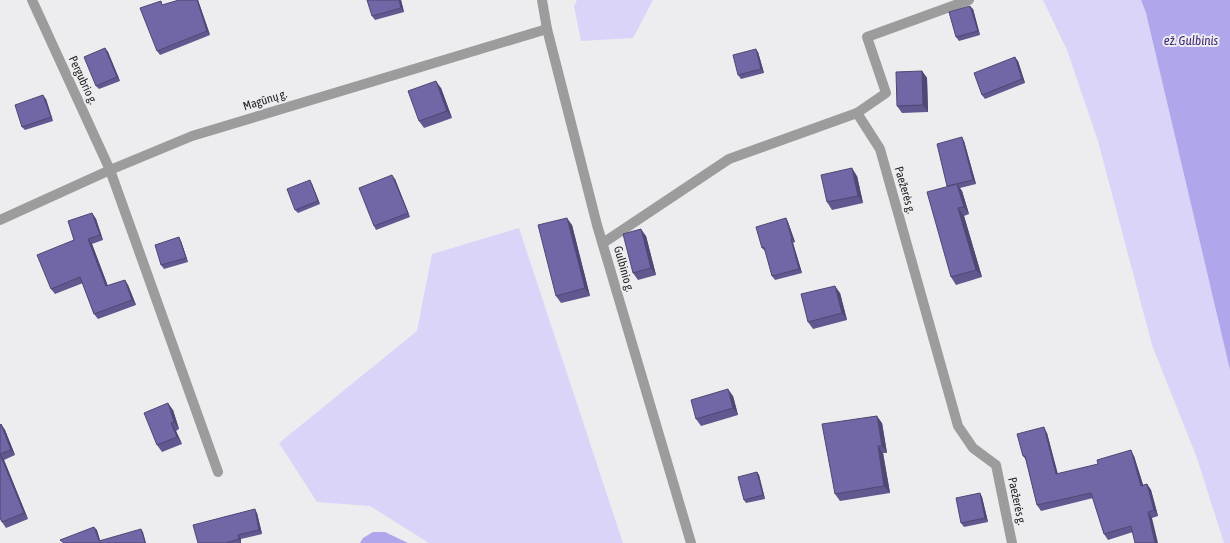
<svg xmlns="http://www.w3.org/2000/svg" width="1230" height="543" font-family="'Asap Condensed',sans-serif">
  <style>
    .green { fill: #d9d4f8 }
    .water { fill: #b0a6eb }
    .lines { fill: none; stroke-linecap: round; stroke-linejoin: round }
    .lane { stroke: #9c9c9d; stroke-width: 10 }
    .street { stroke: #9c9c9d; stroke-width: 10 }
    .wall { fill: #61588f }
    .shaded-wall { fill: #4f4774 }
    .building { fill: #7166a6; stroke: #4f4774 }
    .labels { text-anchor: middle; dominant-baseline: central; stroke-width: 4; stroke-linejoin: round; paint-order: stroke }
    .street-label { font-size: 12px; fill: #1f1f20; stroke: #ededf0 }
    .water-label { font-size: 13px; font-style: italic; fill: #3e2978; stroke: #ededf0 }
  </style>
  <rect width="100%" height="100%" fill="#ededf0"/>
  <!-- green -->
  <g class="green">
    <path d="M577 0H653L633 38 581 41 574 6Z"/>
    <path d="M1043 0H1141L1146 13 1230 370V543H1224L1197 458 1152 345 1098 141 1067 50Z"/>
    <path d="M519 228 623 543H429L370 506 317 502 279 443 417 331 432 254Z"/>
  </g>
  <!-- water -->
  <g class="water">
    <path d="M1141 0H1230V370L1146 13Z"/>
    <path d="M373 532H385L408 543H360L363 538Z"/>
  </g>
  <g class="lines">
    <!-- lane -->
    <g class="lane">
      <path d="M857 113 886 93 867 37 969 0"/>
      <path d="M110 170 218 472"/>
    </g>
    <!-- street -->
    <g class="street">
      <path d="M32 0 110 170"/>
      <path d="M542 0 547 29 597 225 691 543"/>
      <path d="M0 220 110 170 192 136 547 29"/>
      <path d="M603 243 729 159 857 113 880 149 958 426 973 448 996 465 1012 543"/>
    </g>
  </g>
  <!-- wall -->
  <g class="wall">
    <path d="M179 0H198L210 35 160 55 157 51 164 5Z"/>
    <path d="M401 0 404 12 375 20 372 16Z"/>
    <path d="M973 9 980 35 959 41 956 37Z"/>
    <path d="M105 48 108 52 120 81 99 89 96 86Z"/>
    <path d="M758 52 764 73 741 79 738 75Z"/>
    <path d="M1018 61 1025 83 985 99 982 95Z"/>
    <path d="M922 71 927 78 928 112 902 113 897 106Z"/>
    <path d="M441 88 452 118 424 128 419 121Z"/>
    <path d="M46 99 53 121 25 130 22 127Z"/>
    <path d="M964 141 976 184 960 188 962 191 969 214 964 216 982 277 956 285 951 277 947 186Z"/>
    <path d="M857 176 863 203 832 210 827 202Z"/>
    <path d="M395 179 410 217 376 230 374 226Z"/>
    <path d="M312 184 320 204 298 213 295 210Z"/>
    <path d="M92 213 96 219 103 240 92 244 108 286 125 280 128 285 136 305 98 319 94 314 83 283 55 294 51 289 74 240Z"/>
    <path d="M786 218 788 222 795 242 793 243 802 273 775 280 772 276 765 251 762 248Z"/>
    <path d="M572 225 590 296 561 303 556 296Z"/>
    <path d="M646 236 656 275 638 280 633 273Z"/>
    <path d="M181 241 188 262 164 269 161 265Z"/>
    <path d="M840 293 847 320 813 329 808 322Z"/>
    <path d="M733 396 738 415 701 426 696 419Z"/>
    <path d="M173 410 179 429 176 431 182 444 162 452 157 445Z"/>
    <path d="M882 423 887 453H883L890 493 840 501 835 494Z"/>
    <path d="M1 424 5 430 15 455 4 460 28 519 6 528 2 522 0 518V425Z"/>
    <path d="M1047 433 1058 474 1134 456 1143 485 1147 484 1151 490 1158 516 1152 518 1133 532 1108 540 1104 534 1093 498 1041 511 1037 505 1026 460 1023 456Z"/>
    <path d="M757 472 759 475 765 499 746 503 744 500Z"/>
    <path d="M980 493 982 497 988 522 964 527 961 523Z"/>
    <path d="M257 513 262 534 241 539V543H198Z"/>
  </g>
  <!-- shaded-wall -->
  <g class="shaded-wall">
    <path d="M197 0H198L210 35 207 31Z"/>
    <path d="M399 0H401L404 12 401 8Z"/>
    <path d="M970 6 973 9 980 35 978 31Z"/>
    <path d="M105 48 108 52 120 81 117 77Z"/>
    <path d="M756 49 758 52 764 73 761 69Z"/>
    <path d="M1015 57 1018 61 1025 83 1022 79Z"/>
    <path d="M922 71 927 78 928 112 923 105Z"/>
    <path d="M436 81 441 88 452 118 447 111Z"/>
    <path d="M43 95 46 99 53 121 51 117Z"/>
    <path d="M962 137 964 141 976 184 973 180Z"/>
    <path d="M852 168 857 176 863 203 858 196Z"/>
    <path d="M392 175 395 179 410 217 408 213Z"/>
    <path d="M310 180 312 184 320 204 318 201Z"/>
    <path d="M957 184 962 191 969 214 964 207Z"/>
    <path d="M958 208 964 216 982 277 976 270Z"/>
    <path d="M92 213 96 219 103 240 100 235Z"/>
    <path d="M567 218 572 225 590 296 585 288Z"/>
    <path d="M786 218 788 222 795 242 792 239Z"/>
    <path d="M641 229 646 236 656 275 651 268Z"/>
    <path d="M179 237 181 241 188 262 186 258Z"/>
    <path d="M88 239 92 244 110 292 106 286Z"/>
    <path d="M791 239 793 243 802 273 799 269Z"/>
    <path d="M125 280 128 285 136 305 132 300Z"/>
    <path d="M835 286 840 293 847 320 842 313Z"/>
    <path d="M728 389 733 396 738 415 733 408Z"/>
    <path d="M168 403 173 410 179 429 174 422Z"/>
    <path d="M877 416 882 423 887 453 882 446Z"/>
    <path d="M171 423 176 431 182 444 177 437Z"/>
    <path d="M1 424 5 430 15 455 11 450Z"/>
    <path d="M1044 427 1047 433 1059 480 1056 474Z"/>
    <path d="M878 446 883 453 890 493 884 486Z"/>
    <path d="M1131 450 1134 456 1145 491 1141 486Z"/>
    <path d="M0 454 4 460 28 519 24 513Z"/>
    <path d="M757 472 759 475 765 499 763 495Z"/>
    <path d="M1147 484 1151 490 1158 516 1154 510Z"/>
    <path d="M980 493 982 497 988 522 985 518Z"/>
    <path d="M255 509 257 513 262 534 259 530Z"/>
    <path d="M1148 512 1152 518 1158 543H1155Z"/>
    <path d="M94 527 97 530 101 543 99 541Z"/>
    <path d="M141 529 143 532 146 543H145Z"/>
    <path d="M238 535 241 539V543L239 539Z"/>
  </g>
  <!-- building -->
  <g class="building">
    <path d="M179 0H197L207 31 157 51 140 8 161 1 162 5Z"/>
    <path d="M367 0H399L401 8 372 16Z"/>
    <path d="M970 6 978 31 956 37 949 12Z"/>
    <path d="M105 48 117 77 96 86 84 57Z"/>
    <path d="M756 49 761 69 738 75 733 55Z"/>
    <path d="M1015 57 1022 79 982 95 974 73Z"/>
    <path d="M922 71 923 105 897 106 896 72Z"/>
    <path d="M436 81 447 111 419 121 408 91Z"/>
    <path d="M43 95 51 117 22 127 15 105Z"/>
    <path d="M962 137 973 180 947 186 937 144Z"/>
    <path d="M852 168 858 196 827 202 821 175Z"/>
    <path d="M392 175 408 213 374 226 359 188Z"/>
    <path d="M310 180 318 201 295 210 287 189Z"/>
    <path d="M957 184 964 207 958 208 976 270 951 277 927 192Z"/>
    <path d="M92 213 100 235 88 239 106 286 125 280 132 300 94 314 80 277 51 289 37 255 74 240 68 221Z"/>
    <path d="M567 218 585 288 556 296 538 225Z"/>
    <path d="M786 218 792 239H791L799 269 772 276 764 247 762 248 756 227Z"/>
    <path d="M641 229 651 268 633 273 623 234Z"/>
    <path d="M179 237 186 258 161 265 155 245Z"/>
    <path d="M835 286 842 313 808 322 801 294Z"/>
    <path d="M728 389 733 408 696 419 691 400Z"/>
    <path d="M168 403 174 422 171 423 177 437 157 445 144 413Z"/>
    <path d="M877 416 882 446H878L884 486 835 494 822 424Z"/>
    <path d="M1 424 11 450 0 454V425Z"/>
    <path d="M1044 427 1056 474 1098 464 1097 460 1131 450 1141 486 1147 484 1154 510 1148 512 1155 543H1135L1131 526 1104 534 1091 493 1037 505 1025 456H1023L1017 434Z"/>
    <path d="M0 454 24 513 2 522 0 518Z"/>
    <path d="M757 472 763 495 744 500 738 477Z"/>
    <path d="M980 493 985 518 961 523 956 498Z"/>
    <path d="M255 509 259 530 238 535 239 539 225 543H198L193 525Z"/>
    <path d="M94 527 99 541 141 529 145 543H64L60 540Z"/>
  </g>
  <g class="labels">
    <!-- street labels -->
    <g class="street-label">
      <text transform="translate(83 80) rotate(65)">Pergubrio g.</text>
      <text transform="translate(265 100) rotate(-17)">Magūnų g.</text>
      <text transform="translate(905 190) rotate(74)">Paežerės g.</text>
      <text transform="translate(624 269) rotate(74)">Gulbinio g.</text>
      <text transform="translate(1017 501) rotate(78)">Paežerės g.</text>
    </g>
    <!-- water labels -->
    <g class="water-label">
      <text x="1191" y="40">ež. Gulbinis</text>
    </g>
  </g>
</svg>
